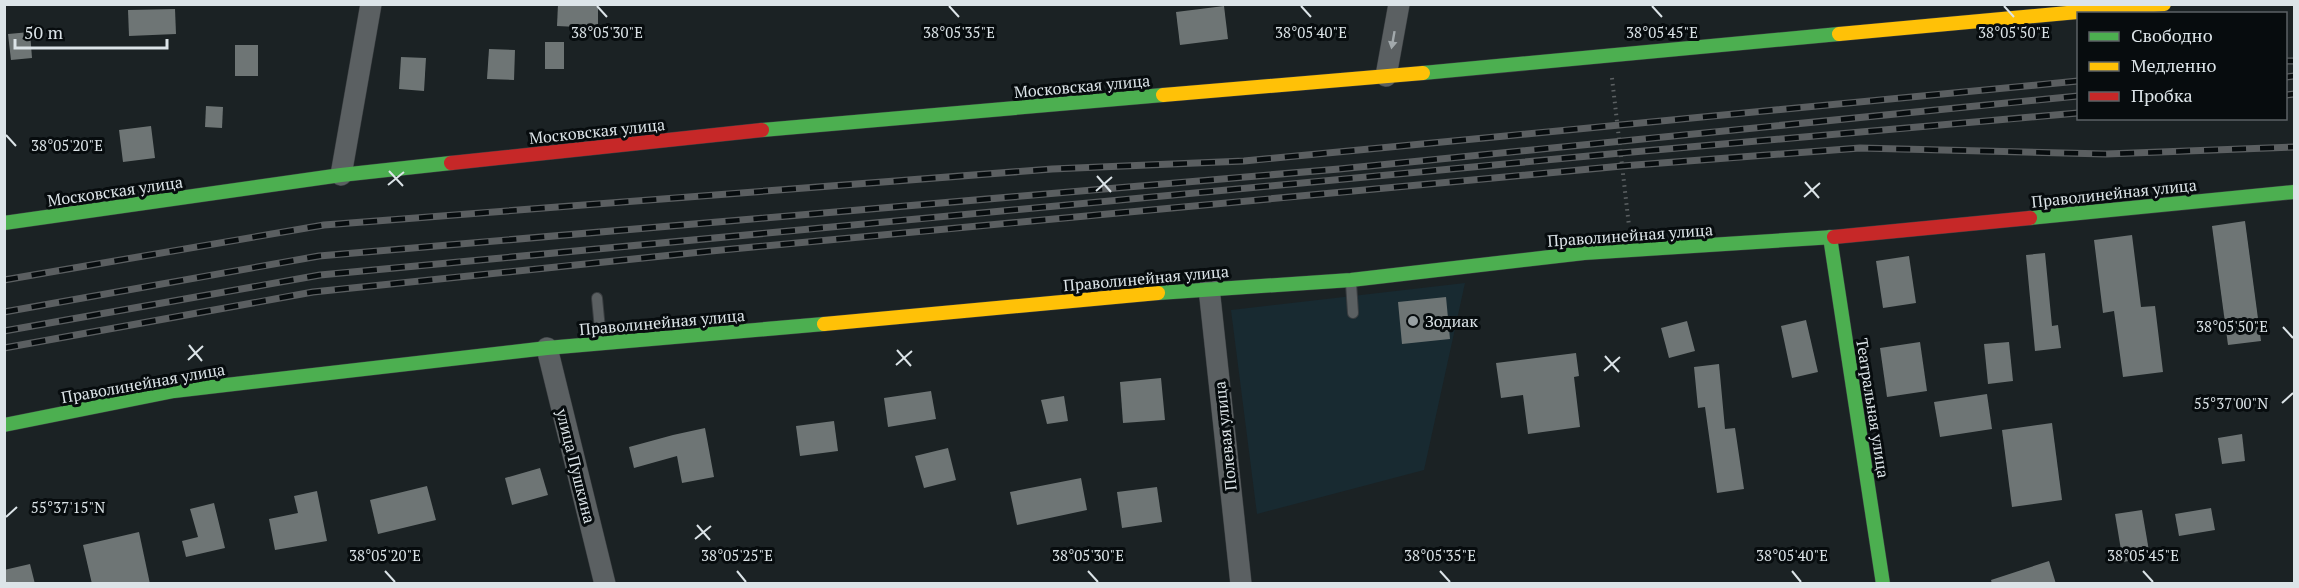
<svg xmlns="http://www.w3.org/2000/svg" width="2299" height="588" font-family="'PT Serif',serif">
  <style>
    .built { fill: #182a31 }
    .building { fill: #6e7575 }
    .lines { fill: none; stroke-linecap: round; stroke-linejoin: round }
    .lane-casing { stroke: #3a3e41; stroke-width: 12 }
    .street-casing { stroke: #3a3e41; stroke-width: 22 }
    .fast-casing { stroke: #3a3e41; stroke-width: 15 }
    .slow-casing { stroke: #3a3e41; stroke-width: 15 }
    .jam-casing { stroke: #3a3e41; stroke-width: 15 }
    .path { stroke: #5c6163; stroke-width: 4; stroke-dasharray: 1.5 4.5; stroke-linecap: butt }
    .lane { stroke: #5b6062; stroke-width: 10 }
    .street { stroke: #5b6062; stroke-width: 21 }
    .fast { stroke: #4caf50; stroke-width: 14 }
    .slow { stroke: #ffc107; stroke-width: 14 }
    .jam { stroke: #c62828; stroke-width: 14 }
    .rail-casing { stroke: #5b5f61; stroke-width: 7 }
    .rail { stroke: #070c0e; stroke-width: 4.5; stroke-dasharray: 14; stroke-linecap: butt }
    .oneway { fill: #a2a9ac }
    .ticks { fill: none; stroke: #dce4e8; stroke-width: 2 }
    .poi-dot { fill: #98a0a3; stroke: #070c0e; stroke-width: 2 }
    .labels { text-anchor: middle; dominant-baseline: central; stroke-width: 6; stroke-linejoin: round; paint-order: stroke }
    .street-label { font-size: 16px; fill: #dce4e8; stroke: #070c0e }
    .poi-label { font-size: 16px; fill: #dce4e8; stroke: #070c0e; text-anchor: start }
    .ticks-label { font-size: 15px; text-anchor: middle; fill: #dce4e8; stroke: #070c0e; stroke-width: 6; stroke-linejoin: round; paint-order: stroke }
  </style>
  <rect width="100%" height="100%" fill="#1b2224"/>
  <!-- built -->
  <path class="built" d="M1465 283 1424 470 1257 514 1231 310Z"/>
  <!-- building -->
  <g class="building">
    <path d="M558 4H598V28L557 26Z"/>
    <path d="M1224 6 1228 39 1180 45 1176 12Z"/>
    <path d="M175 9 176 34 129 36 128 10Z"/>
    <path d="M30 32 32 58 11 60 8 34Z"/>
    <rect x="545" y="42" width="19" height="27"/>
    <rect x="235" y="45" width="23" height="31"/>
    <path d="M489 49 515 50 514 80 487 79Z"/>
    <path d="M401 57 426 58 424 91 399 89Z"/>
    <path d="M206 106 223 107 222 128 205 127Z"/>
    <path d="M151 126 155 158 123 162 119 130Z"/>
    <path d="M2245 221 2261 341 2228 345 2212 226Z"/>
    <path d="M2132 235 2141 307 2155 306 2163 372 2123 377 2114 311 2103 313 2094 240Z"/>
    <path d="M2045 253 2052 326 2058 325 2061 348 2035 351 2026 255Z"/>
    <path d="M1909 256 1916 303 1883 308 1876 261Z"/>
    <path d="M1446 297 1450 339 1402 344 1398 302Z"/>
    <path d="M1806 320 1818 372 1792 378 1781 326Z"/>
    <path d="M1687 321 1695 351 1669 358 1661 328Z"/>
    <path d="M1920 342 1927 391 1887 397 1880 348Z"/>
    <path d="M2009 342 2013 381 1988 384 1984 344Z"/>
    <path d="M1576 353 1579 376 1574 377 1580 427 1528 434 1523 395 1501 398 1496 363Z"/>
    <path d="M1719 364 1725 429 1735 428 1744 489 1717 493 1705 407 1698 408 1694 367Z"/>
    <path d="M1161 378 1165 420 1123 423 1120 382Z"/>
    <path d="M931 391 936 419 888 427 884 398Z"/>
    <path d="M1987 394 1992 429 1940 437 1934 402Z"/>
    <path d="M1064 396 1068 421 1047 424 1041 400Z"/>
    <path d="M834 421 838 451 800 456 796 426Z"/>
    <path d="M2052 423 2062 500 2012 507 2002 430Z"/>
    <path d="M705 428 714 477 682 483 677 456 634 468 629 447 673 435Z"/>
    <path d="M2242 434 2245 461 2222 464 2218 438Z"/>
    <path d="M948 448 956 480 924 488 915 456Z"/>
    <path d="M540 468 548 495 512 505 505 478Z"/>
    <path d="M1081 478 1087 510 1017 525 1010 492Z"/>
    <path d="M427 486 436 520 378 534 370 500Z"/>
    <path d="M1157 487 1162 522 1122 528 1117 492Z"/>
    <path d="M317 491 327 541 275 550 269 519 298 513 294 496Z"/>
    <path d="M214 503 225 548 186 557 182 541 198 537 190 509Z"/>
    <path d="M2211 508 2215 530 2179 536 2175 514Z"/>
    <path d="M2142 510 2150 557 2123 562 2115 514Z"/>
    <path d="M139 532 150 584H92L83 545Z"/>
    <path d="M2049 561 2056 584H1992L1991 580Z"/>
    <path d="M30 564 35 584H4V570Z"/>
  </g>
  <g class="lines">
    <!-- lane casing -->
    <g class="lane-casing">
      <g id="lane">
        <path d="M1351 283 1353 313"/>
        <path d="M597 298 601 340"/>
      </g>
    </g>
    <!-- street casing -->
    <g class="street-casing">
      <g id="street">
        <path d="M1386 76 1399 4"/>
        <path d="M341 175 371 4"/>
        <path d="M1209 288 1241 584"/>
        <path d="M547 348 605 584"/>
      </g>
    </g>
    <!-- fast casing -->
    <g class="fast-casing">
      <g id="fast">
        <path d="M1423 73 1839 34"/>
        <path d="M762 130 1163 95"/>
        <path d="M2030 218 2294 192"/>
        <path d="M4 223 341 175 451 163"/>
        <path d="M1830 237 1883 584"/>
        <path d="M1158 293 1351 280 1584 253 1834 237"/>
        <path d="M4 425 174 391 547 348 824 324"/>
      </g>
    </g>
    <!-- slow casing -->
    <g class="slow-casing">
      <g id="slow">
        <path d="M1839 34 2164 4"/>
        <path d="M1163 95 1423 73"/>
        <path d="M824 324 1158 293"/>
      </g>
    </g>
    <!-- jam casing -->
    <g class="jam-casing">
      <g id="jam">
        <path d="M451 163 762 130"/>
        <path d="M1834 237 2030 218"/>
      </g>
    </g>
    <!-- path -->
    <path class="path" d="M1612 78 1629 226"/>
    <!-- lane -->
    <use href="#lane" class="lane"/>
    <!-- street -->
    <use href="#street" class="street"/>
    <!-- fast -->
    <use href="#fast" class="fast"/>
    <!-- slow -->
    <use href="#slow" class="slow"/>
    <!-- jam -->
    <use href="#jam" class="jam"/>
    <!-- rail casing -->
    <g class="rail-casing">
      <g id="rail">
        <path d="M2286 61H2294"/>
        <path d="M2286 77 2294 76"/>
        <path d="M2286 95 2294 94"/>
        <path d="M4 280 324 225 1052 169 1244 161 2078 81"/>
        <path d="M4 312 319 256 1339 169 2078 96"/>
        <path d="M4 331 320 275 1621 153 2078 113"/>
        <path d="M4 348 313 292 711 251 1622 166 1860 148 2106 154 2294 147"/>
      </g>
    </g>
    <!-- rail -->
    <use href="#rail" class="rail"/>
  </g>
  <!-- one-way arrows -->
  <defs><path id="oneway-solid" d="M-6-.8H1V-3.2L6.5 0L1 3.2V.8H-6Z" transform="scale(1.5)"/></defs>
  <use class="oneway" href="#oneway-solid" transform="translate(1393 40) rotate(100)"/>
  <!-- ticks -->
  <path class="ticks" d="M597 6 607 17M949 6 959 17M1301 6 1311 17M1652 6 1662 17M2004 6 2014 17M6 135 16 146M389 171 403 186M1097 176 1111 192M1805 182 1819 198M388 185 404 172M1096 191 1112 177M1804 197 1820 183M2283 327 2293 338M189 345 202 361M897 350 911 366M1605 356 1619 372M188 360 203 346M896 365 912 351M1604 371 1620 357M2282 403 2293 393M6 517 17 507M697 525 710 540M695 539 711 526M385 571 395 582M737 571 746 582M1088 571 1098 582M1440 571 1450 582M1792 571 1801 582M2143 571 2153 582"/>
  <!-- markers -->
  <circle class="poi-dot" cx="1413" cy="321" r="6"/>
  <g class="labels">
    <!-- street labels -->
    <g class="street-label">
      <text transform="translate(1082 86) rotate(-5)">Московская улица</text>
      <text transform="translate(597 131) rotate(-6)">Московская улица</text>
      <text transform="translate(115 191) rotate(-8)">Московская улица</text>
      <text transform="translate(2114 193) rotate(-6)">Праволинейная улица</text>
      <text transform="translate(1630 235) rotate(-4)">Праволинейная улица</text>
      <text transform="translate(1146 278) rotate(-5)">Праволинейная улица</text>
      <text transform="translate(662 322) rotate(-5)">Праволинейная улица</text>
      <text transform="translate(143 383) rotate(-10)">Праволинейная улица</text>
      <text transform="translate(1873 408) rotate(81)">Театральная улица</text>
      <text transform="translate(1225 436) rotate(-96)">Полевая улица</text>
      <text transform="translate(576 466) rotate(76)">улица Пушкина</text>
    </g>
    <!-- poi labels -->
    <g class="poi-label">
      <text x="1425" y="321">Зодиак</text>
    </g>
  </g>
  <g class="ticks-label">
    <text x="607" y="38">38°05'30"E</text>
    <text x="959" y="38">38°05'35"E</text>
    <text x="1311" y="38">38°05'40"E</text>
    <text x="1662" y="38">38°05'45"E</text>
    <text x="2014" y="38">38°05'50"E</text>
    <text x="67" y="151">38°05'20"E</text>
    <text x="2232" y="332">38°05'50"E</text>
    <text x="2231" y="409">55°37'00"N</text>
    <text x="68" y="513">55°37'15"N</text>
    <text x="385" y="561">38°05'20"E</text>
    <text x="737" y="561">38°05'25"E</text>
    <text x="1088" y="561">38°05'30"E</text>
    <text x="1440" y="561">38°05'35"E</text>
    <text x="1792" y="561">38°05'40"E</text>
    <text x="2143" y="561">38°05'45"E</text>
  </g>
  <!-- border -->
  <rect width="2299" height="588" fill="none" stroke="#dce4e8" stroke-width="12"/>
  <!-- legend -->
  <rect x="2077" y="12" width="210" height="108" fill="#070c0e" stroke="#5c6265" stroke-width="1.5"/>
  <rect x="2089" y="32" width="30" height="9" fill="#4caf50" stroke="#5c6265" stroke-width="1.5"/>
  <text x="2131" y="42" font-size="18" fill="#dce4e8">Свободно</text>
  <rect x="2089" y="62" width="30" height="9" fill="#ffc107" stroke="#5c6265" stroke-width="1.5"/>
  <text x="2131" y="72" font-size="18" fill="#dce4e8">Медленно</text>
  <rect x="2089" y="92" width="30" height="9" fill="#c62828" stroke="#5c6265" stroke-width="1.5"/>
  <text x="2131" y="102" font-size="18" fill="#dce4e8">Пробка</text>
  <!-- scale -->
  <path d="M15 39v9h152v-9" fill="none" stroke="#dce4e8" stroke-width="3"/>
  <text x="24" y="39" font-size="18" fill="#dce4e8" stroke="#070c0e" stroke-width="4.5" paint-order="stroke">50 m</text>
</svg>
